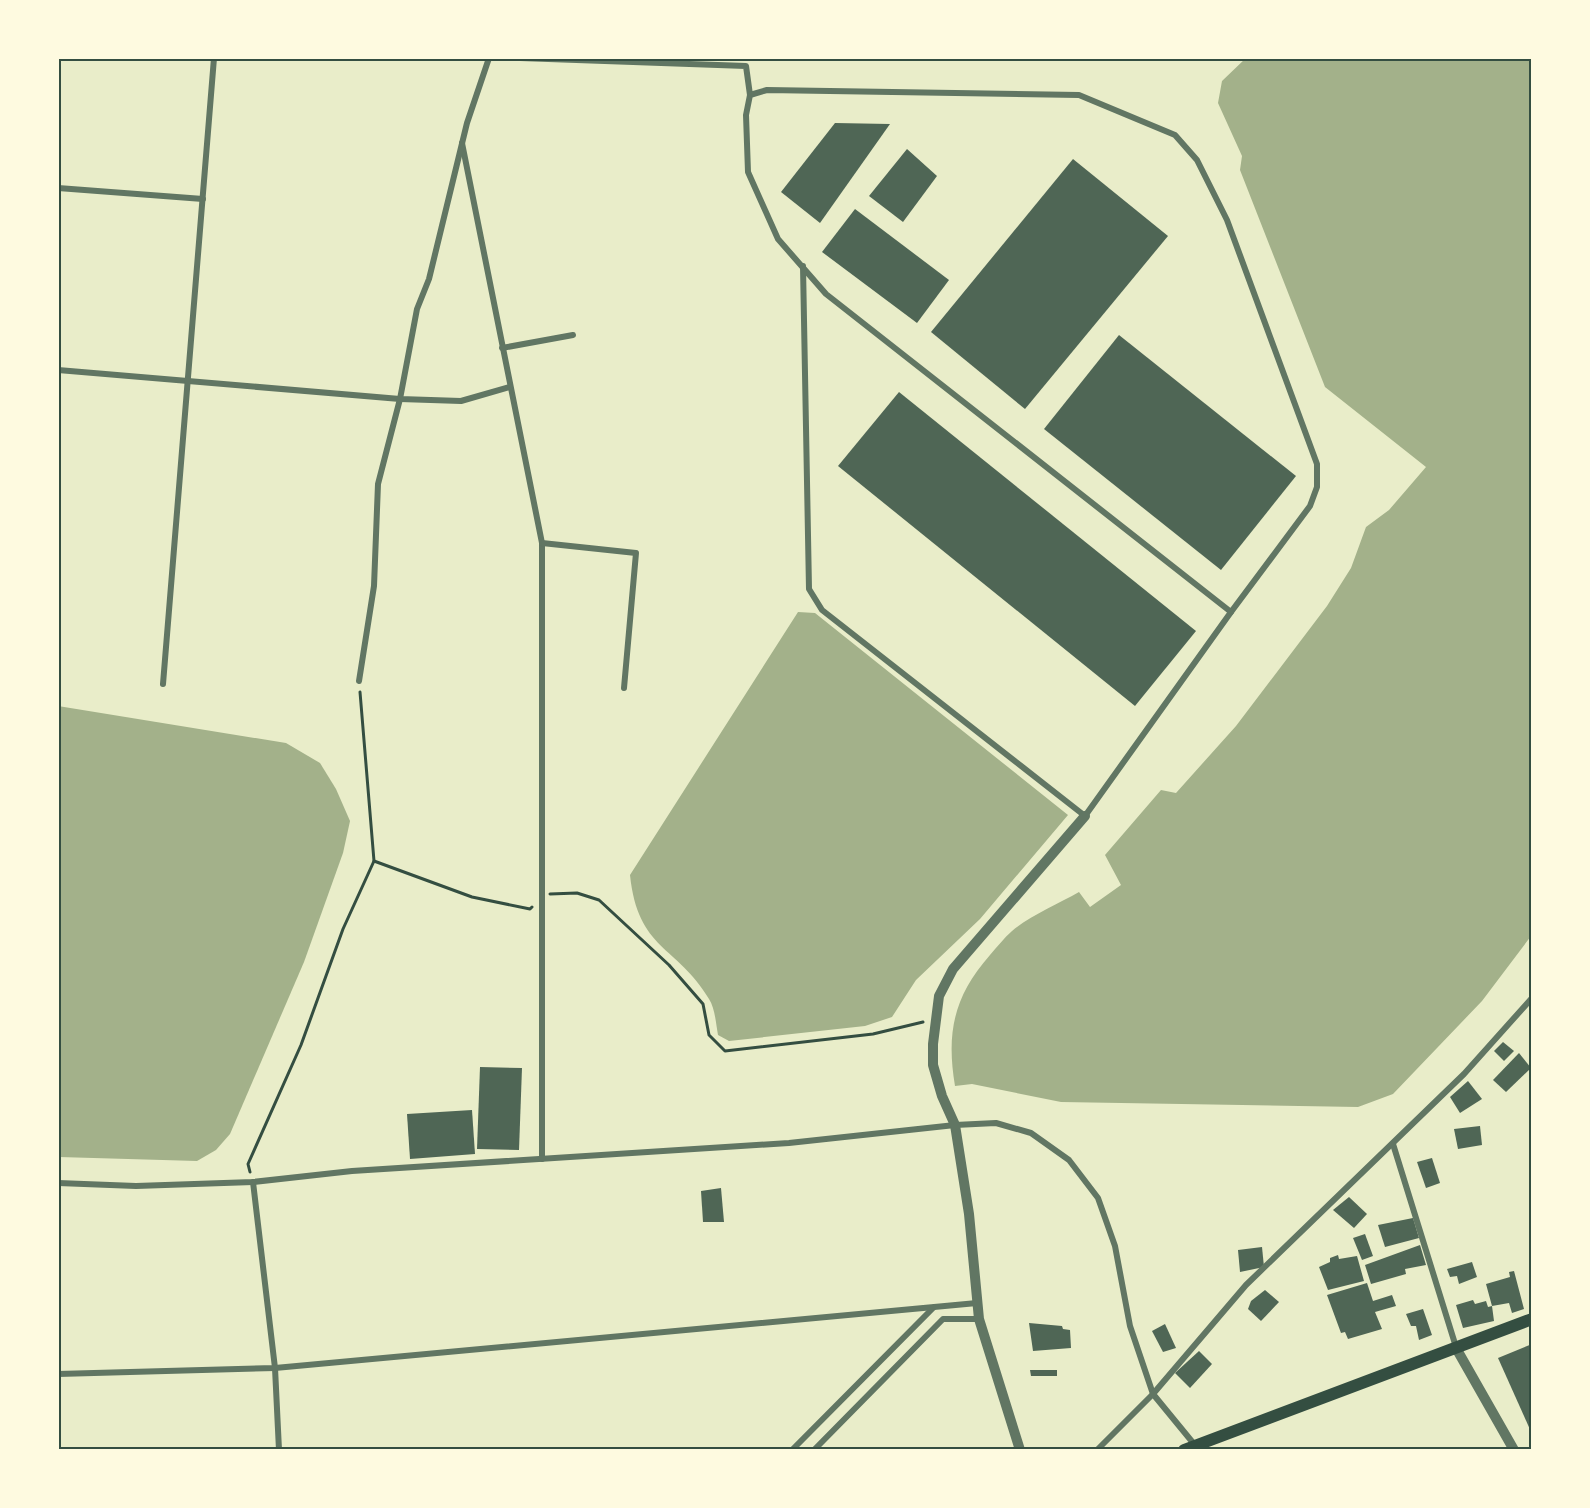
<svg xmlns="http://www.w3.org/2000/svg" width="1590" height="1508" font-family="'Titillium Web',sans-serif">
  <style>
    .water { fill: #a3b18a }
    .building { fill: #4f6655 }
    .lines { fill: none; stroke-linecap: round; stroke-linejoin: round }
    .path { stroke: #344e41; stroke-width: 3 }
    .minor { stroke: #617663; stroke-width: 6 }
    .tertiary { stroke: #617663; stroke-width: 10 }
    .secondary { stroke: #344e41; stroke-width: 12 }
    .neatline { fill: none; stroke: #344e41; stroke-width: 2 }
  </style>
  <rect width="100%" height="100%" fill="#e9edc9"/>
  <!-- water -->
  <g class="water">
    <path d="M1246 58 1531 59V936L1482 1001 1393 1094 1358 1107 1061 1102 972 1084 955 1086C946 1032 954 996 990 955 997 947 1004 938 1012 931 1031 915 1058 904 1079 892L1090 907 1121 885 1105 855 1161 790 1176 793 1236 726 1327 606 1351 568 1366 527 1389 510 1426 467 1325 387 1240 170 1242 156 1218 103 1222 81Z"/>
    <path d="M798 612 815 613 1068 815 980 919 916 980 892 1017 865 1026 729 1041 718 1035C716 1024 715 1008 709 999 677 945 638 951 630 875Z"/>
    <path d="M58 706 286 743 320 763 336 789 350 821 343 853 304 962 230 1134 216 1150 197 1161 59 1157Z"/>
  </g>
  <!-- building -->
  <g class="building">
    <path d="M835 123 890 124 820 223 781 192Z"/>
    <path d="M907 149 937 176 903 222 869 196Z"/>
    <path d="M1073 159 1168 236 1025 409 931 332Z"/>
    <path d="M855 209 949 280 917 323 822 252Z"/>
    <path d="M1119 335 1296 476 1221 570 1044 429Z"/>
    <path d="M899 392 1196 631 1135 706 838 466Z"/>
    <path d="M1503 1042 1514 1051 1504 1061 1494 1051Z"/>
    <path d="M1519 1053 1531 1068 1506 1092 1493 1080Z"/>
    <path d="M480 1067 522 1068 519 1150 477 1149Z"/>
    <path d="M1468 1081 1482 1099 1460 1113 1450 1097Z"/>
    <path d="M472 1110 475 1154 410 1159 407 1114Z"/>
    <path d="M1480 1126 1482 1145 1458 1149 1454 1129Z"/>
    <path d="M1432 1158 1440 1183 1426 1188 1417 1162Z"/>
    <path d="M721 1188 724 1222H703L701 1191Z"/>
    <path d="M1349 1197 1367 1214 1354 1228 1333 1210Z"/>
    <path d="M1413 1218 1419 1238 1385 1247 1378 1225Z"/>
    <path d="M1365 1234 1373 1256 1362 1260 1353 1238Z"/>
    <path d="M1420 1245 1426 1265 1405 1269 1406 1274 1371 1284 1365 1265Z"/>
    <path d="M1262 1247 1264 1267 1240 1272 1238 1250Z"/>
    <path d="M1338 1255 1339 1259 1357 1256 1364 1281 1328 1290 1319 1267 1330 1262V1258Z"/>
    <path d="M1472 1262 1477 1277 1459 1284 1457 1276 1450 1277 1447 1269Z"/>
    <path d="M1514 1271 1524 1309 1512 1313 1509 1303 1492 1306 1486 1284 1510 1277 1509 1272Z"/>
    <path d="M1367 1283 1373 1301 1392 1295 1396 1306 1375 1312 1382 1329 1348 1339 1345 1332 1341 1333 1327 1295Z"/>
    <path d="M1265 1290 1279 1302 1261 1321 1248 1309 1251 1301Z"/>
    <path d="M1473 1300 1475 1304 1486 1301 1488 1307 1492 1306 1494 1321 1463 1328 1456 1305Z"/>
    <path d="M1423 1309 1432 1335 1419 1340 1416 1326H1411L1406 1314Z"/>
    <path d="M1029 1323 1062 1326 1063 1329 1070 1330 1071 1348 1033 1351Z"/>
    <path d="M1165 1324 1176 1348 1163 1352 1152 1331Z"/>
    <path d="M1532 1344V1434L1498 1358Z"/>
    <path d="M1199 1351 1212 1364 1190 1388 1175 1373Z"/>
    <path d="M1030 1370H1057V1376H1031Z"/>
  </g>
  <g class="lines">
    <!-- path -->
    <g class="path">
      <path d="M374 861 472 897 530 909 532 907"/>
      <path d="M550 894 577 893 599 900 669 965 703 1004 709 1035 725 1051 873 1034 923 1022"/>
      <path d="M250 1172 248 1164 301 1045 343 929 374 861 360 692"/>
    </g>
    <!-- minor -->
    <g class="minor">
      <path d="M520 58 746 66 750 95"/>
      <path d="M767 90 1079 95 1175 135 1197 160 1227 220 1317 464V487L1310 506 1231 612 826 294 778 239 748 172 746 115 750 95Z"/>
      <path d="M462 143 542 543V1159"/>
      <path d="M58 188 203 199"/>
      <path d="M803 266 809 589 822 610 1085 816 1231 612"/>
      <path d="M502 348 573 335"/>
      <path d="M58 370 400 399 461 401 510 387"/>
      <path d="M542 543 636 553 624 688"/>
      <path d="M359 681 374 586 378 484 400 399 417 309 429 279 467 123 489 58"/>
      <path d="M163 684 214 58"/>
      <path d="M1393 1144 1456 1347"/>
      <path d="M253 1182 275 1368 279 1450"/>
      <path d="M58 1183 136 1186 253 1182 352 1171 789 1143 955 1125 996 1123 1031 1133 1069 1160 1098 1198 1115 1246 1130 1326 1153 1394 1194 1444"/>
      <path d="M58 1374 275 1368 977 1303"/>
      <path d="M792 1450 933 1308"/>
      <path d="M814 1450 943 1319H979"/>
      <path d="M1097 1450 1153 1394 1246 1285 1464 1074 1532 998"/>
    </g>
    <!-- tertiary -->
    <g class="tertiary">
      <path d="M1456 1348 1514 1450"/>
      <path d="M1020 1450 979 1319 969 1214 955 1125 942 1096 933 1065V1044L939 996 953 969 1085 816"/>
    </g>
    <!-- secondary -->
    <path class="secondary" d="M1184 1450 1532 1319"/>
  </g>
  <!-- border -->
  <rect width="1590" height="1508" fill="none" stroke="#fefae0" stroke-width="120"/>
  <rect x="60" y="60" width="1470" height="1388" class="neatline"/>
</svg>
